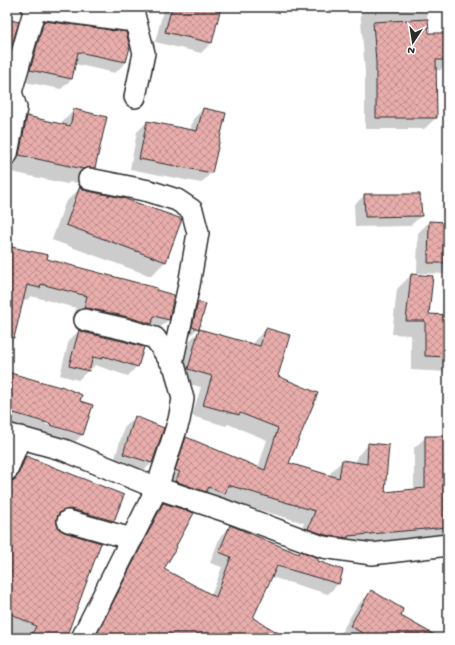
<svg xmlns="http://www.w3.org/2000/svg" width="455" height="645" font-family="'Gochi Hand',sans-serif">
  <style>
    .shadow { fill: #0003; fill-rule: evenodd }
    .building { fill: url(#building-cross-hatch); stroke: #2b2b2b }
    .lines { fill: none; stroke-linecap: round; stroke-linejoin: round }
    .minor-casing { stroke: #2b2b2b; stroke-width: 24 }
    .minor { stroke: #fff; stroke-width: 21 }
  </style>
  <defs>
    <pattern id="building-cross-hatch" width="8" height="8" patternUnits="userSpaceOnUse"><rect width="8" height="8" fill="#e9aeac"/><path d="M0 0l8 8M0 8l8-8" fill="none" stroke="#bd8e8c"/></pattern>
  </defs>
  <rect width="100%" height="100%" fill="#fff"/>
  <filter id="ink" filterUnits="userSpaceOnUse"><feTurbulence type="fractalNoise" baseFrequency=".025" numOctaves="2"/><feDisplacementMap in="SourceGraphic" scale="8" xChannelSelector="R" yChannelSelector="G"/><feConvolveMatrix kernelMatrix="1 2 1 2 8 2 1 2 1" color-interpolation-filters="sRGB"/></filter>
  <g filter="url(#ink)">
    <!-- shadow -->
    <g class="shadow">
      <path d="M161 7H220L211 43 201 53 155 42 164 8Z"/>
      <path d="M338 7H357L338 10Z"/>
      <path d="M360 7H427L428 34H448V63L440 70 435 71 436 118 424 129H365V73Z"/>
      <path d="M44 22 129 47 126 62 115 73 75 64 72 79 61 89 20 81 33 33Z"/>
      <path d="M203 109 211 173 201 183 130 169 137 132 147 122 190 131 193 119Z"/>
      <path d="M74 110 94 168 79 183 70 182 67 184 7 171V157L12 133 27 118 59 125Z"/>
      <path d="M80 188 166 261 151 276 52 240 65 203Z"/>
      <path d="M365 195 421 216 410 226 355 227 354 205Z"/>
      <path d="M429 222 448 223V274L417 273 418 233Z"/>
      <path d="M7 247 46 260 173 296 168 320 156 332 115 329 72 320 76 308 31 296 27 300 23 299 7 362Z"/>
      <path d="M411 275 428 315 448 316V372L411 370V335L392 334 397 289Z"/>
      <path d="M198 303V328L192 334 187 332 193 308Z"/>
      <path d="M266 329 276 377 288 463 330 476 331 472 342 461 356 463 357 456 369 444 384 493 414 490V448L426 437H448V529L439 539 337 548 297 541 304 523 220 498 212 505 164 493 174 450 186 439 258 468 267 440 228 424 226 426 192 416 201 387 177 381 188 342 200 330 253 345 254 341Z"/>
      <path d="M79 331 82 333 137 366 128 376 95 365 92 368H89L88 371 78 380 60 375 69 340Z"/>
      <path d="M7 373 79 402 91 406 82 435 70 447 7 426ZM46 422 76 432V434L45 424Z"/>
      <path d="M135 418 152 463 141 473 113 465 124 428Z"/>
      <path d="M26 457 123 496 113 521 102 533 59 521H55L65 638H7V483H9L14 468Z"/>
      <path d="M163 504V569L211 596 222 567 210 563 220 537 230 526 316 561 338 584 328 594 271 577 252 619 285 638H91L153 514Z"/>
      <path d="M371 592 400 617 425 638H338L356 607Z"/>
    </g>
    <!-- building -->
    <g class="building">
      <path d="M172 7H221L212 43 165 32Z"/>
      <path d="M7 19 19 22 7 62Z"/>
      <path d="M428 19 429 33H448V60H436L437 118H376V62L373 22Z"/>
      <path d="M44 21 99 28 114 31V30L126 32 130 47 126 62 78 52 72 79 30 70Z"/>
      <path d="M203 108 226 113 212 173 139 159 147 121 197 131Z"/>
      <path d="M74 109 107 117 95 168H86L83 169 19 155 27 116 70 126Z"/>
      <path d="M80 186 81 188 87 191 123 198 182 219 166 262 66 225Z"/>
      <path d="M364 194H420L422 216 365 217Z"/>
      <path d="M429 221 448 222V263H428Z"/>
      <path d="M7 246 48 255 47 259 157 288 156 290 174 295 169 320 154 316 152 324 128 317 88 308H84L87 296 41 284 40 288 27 285 14 338 7 337Z"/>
      <path d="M411 274 433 276 429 314 448 315V357L425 356V321H406Z"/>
      <path d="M198 302 206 304 199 329 192 327Z"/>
      <path d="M266 328 290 335 278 376 318 393 289 463 339 478 342 460 367 464 368 443 389 445 385 492 425 488V436H448V463H446L448 489V527L348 536V538L326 535 308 529 315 511 228 485 225 494 209 487 206 492 175 481 180 472 175 470 186 437 265 470 278 428 240 413 239 415 203 405 212 376 188 369 199 329 260 346Z"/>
      <path d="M79 330 82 332 122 341 144 347 138 367 103 356 102 359 93 357 89 371 69 366Z"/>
      <path d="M7 372 60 387 61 386 82 395 80 401 93 405 83 435 50 425 51 424 7 411Z"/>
      <path d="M135 416 164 428 152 463 123 454Z"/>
      <path d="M26 456 124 495 114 521 71 509 65 510 60 512 57 517V524L59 529 64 532 101 543 66 638H30L36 626 7 612V486L9 482 14 480 18 475Z"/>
      <path d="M163 503 194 513 176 546 177 547 164 569 216 597 231 557 219 552 230 525 299 554 300 551 318 558V561L343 570 339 584 277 566 253 618 287 638H95Z"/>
      <path d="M371 590 403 609 401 616 440 638H371L350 626Z"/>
    </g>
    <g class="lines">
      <!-- minor casing -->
      <g class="minor-casing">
        <g id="minor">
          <path d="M32 7 126 20 136 7"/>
          <path d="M133 11 144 53 135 97"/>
          <path d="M7 154 16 108 11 92 35 8"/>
          <path d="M89 179 149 191 177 200 192 210 198 233 189 285 172 363"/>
          <path d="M7 434 64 450 157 488 226 511 323 547 372 554 448 545"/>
          <path d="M7 470 20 437"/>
          <path d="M68 521 132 539"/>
          <path d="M82 638 157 488 179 420 183 399 175 368 155 338 125 329 85 320"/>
        </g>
      </g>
      <!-- minor -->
      <use href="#minor" class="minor"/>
    </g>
  </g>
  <!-- margin -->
  <rect width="455" height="645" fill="none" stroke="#fff" stroke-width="24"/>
  <rect x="12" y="12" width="431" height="621" fill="none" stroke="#2b2b2b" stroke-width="1.5" filter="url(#ink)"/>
  <!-- north arrow -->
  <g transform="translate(413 42) rotate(192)" stroke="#ffffff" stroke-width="3" paint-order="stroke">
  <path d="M0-3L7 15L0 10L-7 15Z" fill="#2b2b2b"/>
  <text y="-6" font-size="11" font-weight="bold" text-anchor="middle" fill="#2b2b2b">N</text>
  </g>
</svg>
